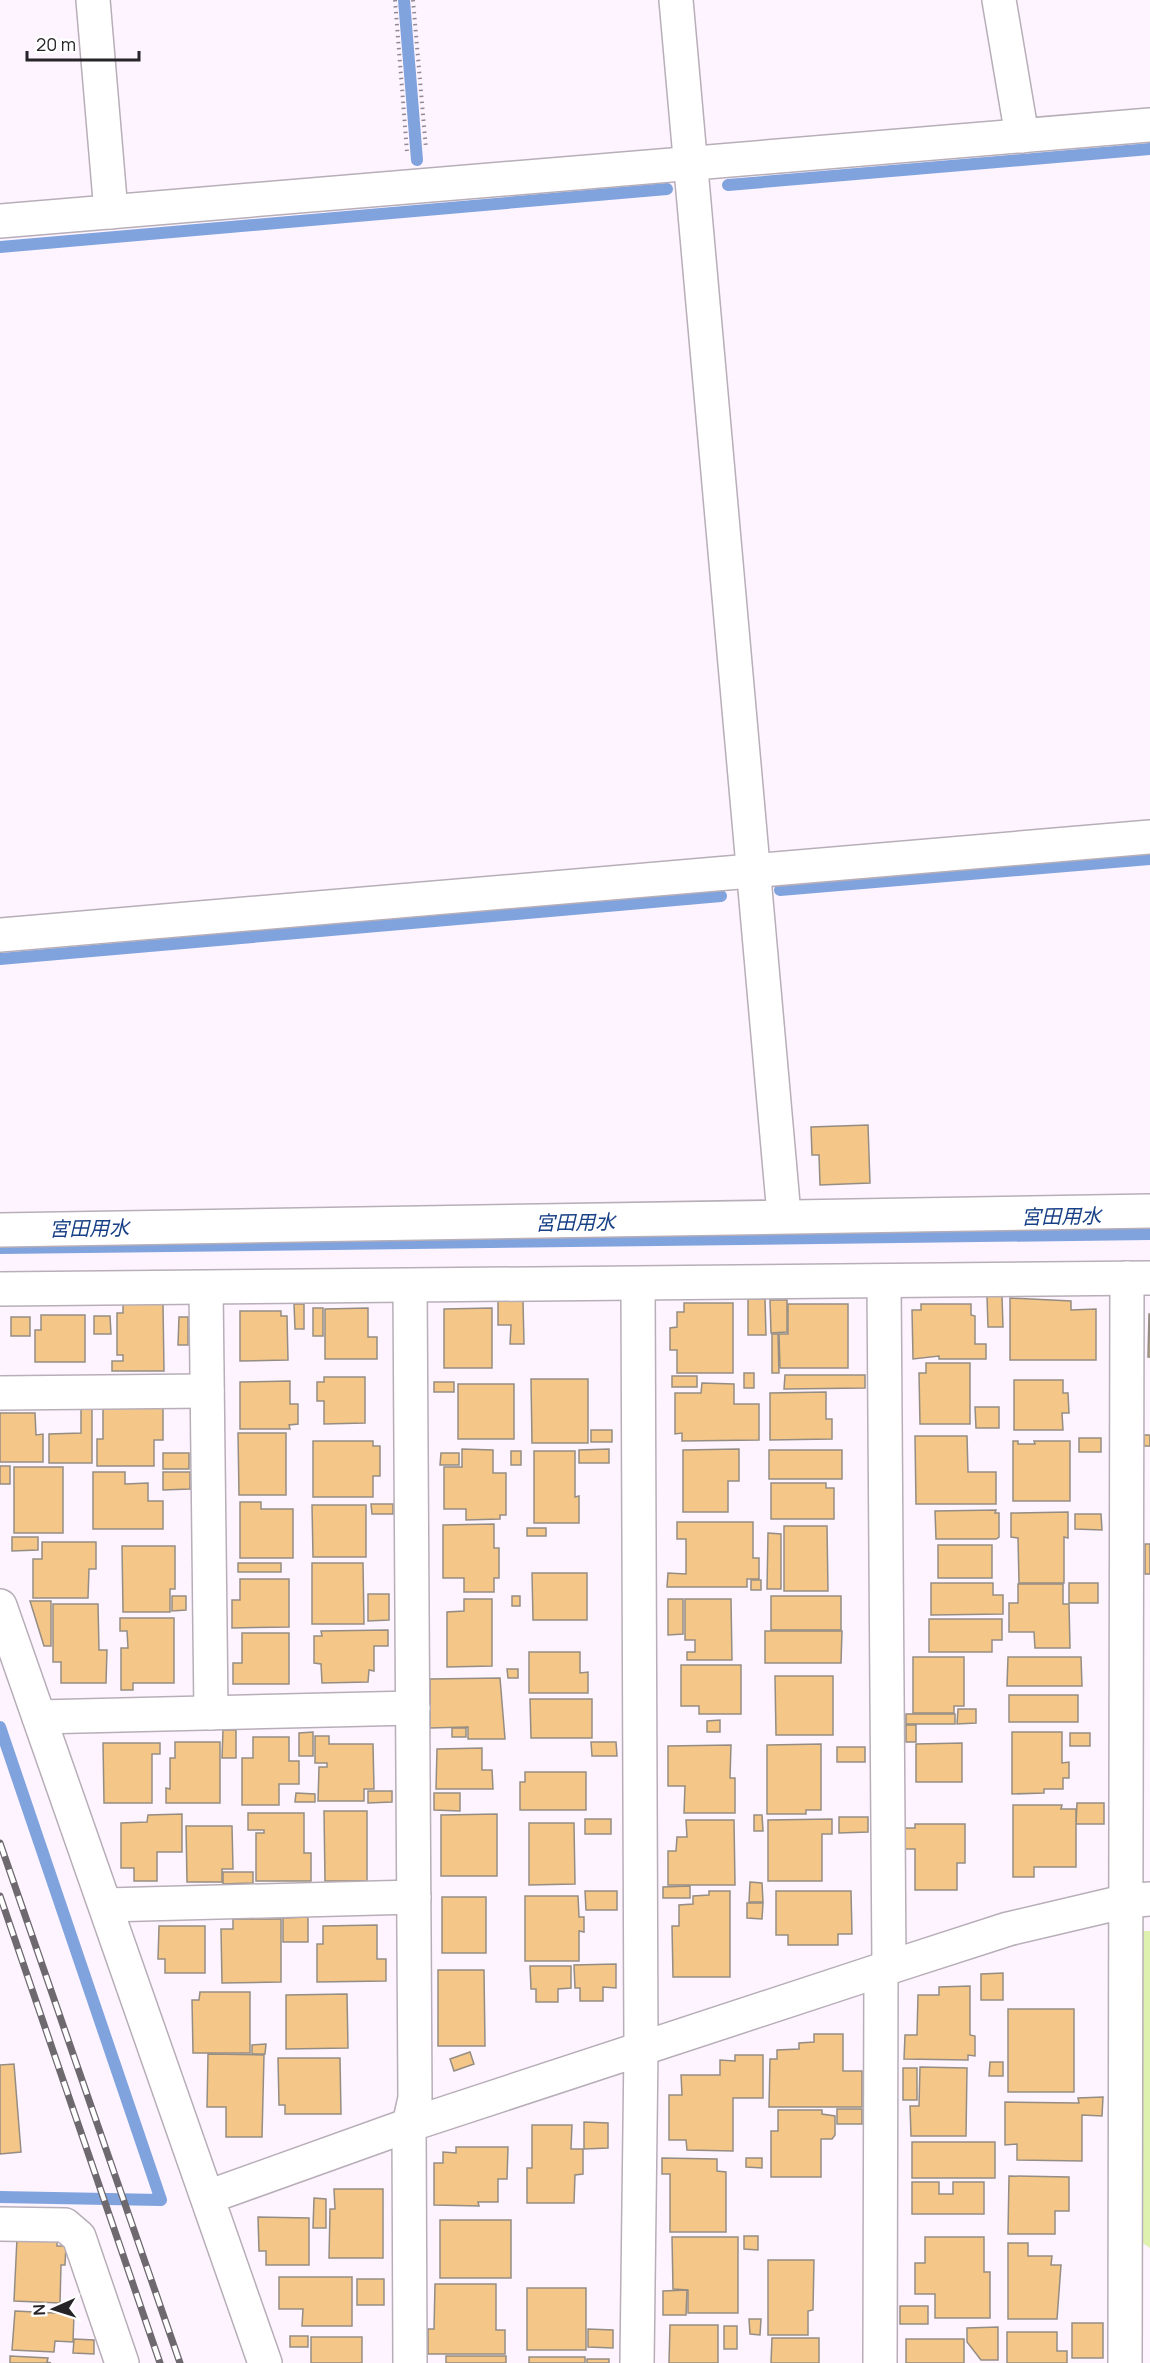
<svg xmlns="http://www.w3.org/2000/svg" width="1150" height="2363" font-family="Manrope,'Noto Sans JP',sans-serif">
  <style>
    .green { fill: #def1af }
    .lines { fill: none; stroke-linecap: round; stroke-linejoin: round }
    .stream { stroke: #80a3de; stroke-width: 12 }
    .building { fill: #f4c687; stroke: #958d83; stroke-width: 1.5 }
    .minor-casing { stroke: #b7aeb8; stroke-width: 36 }
    .path { stroke: #908a91; stroke-width: 4; stroke-dasharray: 1.5 4.5; stroke-linecap: butt }
    .minor { stroke: #fff; stroke-width: 33 }
    .rail-casing { stroke: #6e696f; stroke-width: 7 }
    .rail { stroke: #fff; stroke-width: 4.5; stroke-dasharray: 14; stroke-linecap: butt }
    .labels { text-anchor: middle; dominant-baseline: central; stroke-width: 6; stroke-linejoin: round; paint-order: stroke }
    .water-label { font-size: 20px; font-style: italic; fill: #184086; stroke: #fff }
  </style>
  <rect width="100%" height="100%" fill="#fdf4ff"/>
  <!-- green -->
  <path class="green" d="M1142 1931H1150V2248L1140 2241Z"/>
  <g class="lines">
    <!-- stream -->
    <g class="stream">
      <path d="M404 0 417 160"/>
      <path d="M728 185 1150 149"/>
      <path d="M0 247 667 189"/>
      <path d="M780 890 1150 859"/>
      <path d="M0 959 721 896"/>
      <path d="M0 1248 1150 1234"/>
      <path d="M0 1727 161 2200 0 2197"/>
    </g>
  </g>
  <!-- building -->
  <g class="building">
    <path d="M868 1125 870 1183 820 1185 819 1155H812L811 1127Z"/>
    <path d="M987 1296H1002L1003 1327H988Z"/>
    <path d="M1010 1298 1071 1301V1310L1096 1309V1360H1010Z"/>
    <path d="M748 1299H765L766 1335H748Z"/>
    <path d="M770 1300H787V1332L771 1333Z"/>
    <path d="M498 1301H523L524 1344H510L511 1325H498Z"/>
    <path d="M684 1303H733V1373H677V1350H670V1328L677 1327V1312H684Z"/>
    <path d="M123 1304H163L164 1371H112V1361H123V1355H117V1313H123Z"/>
    <path d="M294 1304H304V1329H295Z"/>
    <path d="M788 1304H848V1368H780L779 1334H788Z"/>
    <path d="M921 1304H971V1315L975 1316V1344H986V1359H939V1356L913 1359 912 1310H921Z"/>
    <rect x="313" y="1308" width="10" height="28"/>
    <path d="M368 1308V1337H377V1359H325V1309Z"/>
    <path d="M492 1308V1368H444V1309Z"/>
    <path d="M240 1311H281V1316H287L288 1360 240 1361Z"/>
    <path d="M1149 1314H1150V1357H1148Z"/>
    <path d="M41 1315H85V1362H35V1330H41Z"/>
    <path d="M94 1316H110L111 1334H94Z"/>
    <rect x="11" y="1317" width="19" height="19"/>
    <path d="M179 1317H188V1345H178Z"/>
    <path d="M772 1334H778L779 1373H772Z"/>
    <path d="M926 1363H970V1424H920L919 1373H926Z"/>
    <rect x="744" y="1373" width="10" height="15"/>
    <path d="M785 1375H865V1388L784 1389Z"/>
    <rect x="672" y="1376" width="25" height="11"/>
    <path d="M324 1377H365V1423L324 1424V1401H317V1382H324Z"/>
    <path d="M531 1379H588V1443H532Z"/>
    <path d="M1014 1380H1063V1393H1068L1069 1413H1062L1063 1430H1014Z"/>
    <path d="M290 1381V1404H298V1424L289 1425 290 1429H240V1382Z"/>
    <rect x="434" y="1382" width="20" height="10"/>
    <path d="M702 1383 734 1384V1404H759V1440L682 1441V1433L675 1434V1393H701Z"/>
    <rect x="458" y="1384" width="56" height="55"/>
    <path d="M826 1392V1419H832V1439L770 1440V1393Z"/>
    <path d="M103 1406H163V1440H154V1466H97V1439H103Z"/>
    <path d="M81 1407H92V1463H49V1434L81 1433Z"/>
    <path d="M975 1407H999V1428H976Z"/>
    <path d="M0 1413H35L36 1435 43 1434V1462H0Z"/>
    <rect x="591" y="1430" width="21" height="12"/>
    <path d="M238 1433H286V1495H239Z"/>
    <rect x="1144" y="1435" width="6" height="11"/>
    <path d="M915 1436H967L968 1472H996V1504H916Z"/>
    <rect x="1079" y="1438" width="22" height="14"/>
    <path d="M313 1441H373V1446H380V1476H373V1497H313Z"/>
    <path d="M1013 1441H1018V1444H1035L1034 1441H1070V1501H1013Z"/>
    <path d="M462 1449 493 1450V1473H506V1515H500V1519L466 1520V1509H444V1467H462Z"/>
    <path d="M609 1449V1463H579V1450Z"/>
    <path d="M739 1449V1481H728V1512H683V1450Z"/>
    <rect x="769" y="1450" width="73" height="29"/>
    <rect x="511" y="1451" width="10" height="14"/>
    <path d="M534 1451H575V1497L579 1496V1523H534Z"/>
    <rect x="163" y="1453" width="26" height="16"/>
    <path d="M441 1453H459V1465H440Z"/>
    <rect x="0" y="1466" width="10" height="18"/>
    <rect x="14" y="1467" width="49" height="66"/>
    <path d="M93 1472H125V1484L148 1483V1501H163V1529H93Z"/>
    <path d="M163 1472H190V1489L163 1490Z"/>
    <path d="M771 1483H826V1488H834V1519H771Z"/>
    <path d="M240 1502H261V1509H293V1558H240Z"/>
    <path d="M371 1504H393V1514H372Z"/>
    <path d="M312 1505H366V1557H313Z"/>
    <path d="M996 1510 995 1513H999V1537L996 1539H936L935 1511Z"/>
    <path d="M1068 1512V1538L1064 1537V1583H1019L1018 1538 1011 1537V1513Z"/>
    <path d="M1075 1514H1101L1102 1530 1075 1529Z"/>
    <path d="M677 1522H753V1558H759V1579H747V1587H667L668 1573 686 1574V1539H677Z"/>
    <path d="M494 1524V1548H499V1578H494V1592H464V1578H443V1525Z"/>
    <path d="M784 1526H827L828 1591H784Z"/>
    <rect x="527" y="1528" width="19" height="8"/>
    <path d="M768 1533 781 1534V1589H767Z"/>
    <path d="M12 1537H38V1550L12 1551Z"/>
    <path d="M42 1542H96V1569H89L88 1598H33V1559H42Z"/>
    <rect x="1145" y="1544" width="5" height="30"/>
    <rect x="938" y="1545" width="54" height="33"/>
    <path d="M122 1546H175V1589H170V1612H123Z"/>
    <rect x="238" y="1563" width="43" height="9"/>
    <path d="M312 1563H363L364 1624H312Z"/>
    <path d="M532 1573H587V1620H533Z"/>
    <path d="M240 1579H289V1627L232 1628V1600H240Z"/>
    <rect x="751" y="1580" width="10" height="10"/>
    <path d="M931 1583H993V1595H1003V1614L931 1615Z"/>
    <rect x="1069" y="1583" width="29" height="20"/>
    <path d="M1018 1584H1063V1604H1069L1070 1648H1035L1034 1632H1009V1603H1018Z"/>
    <path d="M368 1594H389V1620L368 1621Z"/>
    <path d="M172 1596H186V1610L172 1611Z"/>
    <rect x="512" y="1596" width="8" height="10"/>
    <rect x="771" y="1596" width="70" height="34"/>
    <path d="M464 1599H492V1666L447 1667V1612L464 1611Z"/>
    <path d="M668 1599H683V1634L668 1635Z"/>
    <path d="M685 1599H731L732 1660H687V1652H695V1640H685Z"/>
    <path d="M30 1601H51V1646H44Z"/>
    <path d="M53 1604H98L99 1650H107L106 1683H61V1662H53Z"/>
    <path d="M120 1618H174V1683H133V1690H121V1648H128L127 1631H120Z"/>
    <path d="M929 1619H1002V1640H992V1652H929Z"/>
    <path d="M388 1630V1646H374V1671L369 1670 368 1682 322 1683 321 1664 314 1663V1636H322L321 1631Z"/>
    <path d="M765 1631H842L841 1663H765Z"/>
    <path d="M242 1633H289V1684H233V1663H242Z"/>
    <path d="M529 1652H580V1673L588 1672V1693H529Z"/>
    <path d="M913 1657H964V1706H954V1713H913Z"/>
    <path d="M1008 1657H1081L1082 1686H1007Z"/>
    <path d="M681 1665H741V1714H699V1706H681Z"/>
    <path d="M507 1669H518V1678H508Z"/>
    <path d="M775 1676H833V1735H776Z"/>
    <path d="M500 1678 505 1739H468V1727L430 1728V1679Z"/>
    <rect x="1009" y="1695" width="69" height="27"/>
    <path d="M530 1699H592V1738H531Z"/>
    <path d="M958 1709H976V1723L957 1724Z"/>
    <rect x="906" y="1714" width="49" height="10"/>
    <path d="M720 1720V1732H707V1721Z"/>
    <rect x="906" y="1725" width="10" height="17"/>
    <rect x="452" y="1728" width="14" height="9"/>
    <path d="M223 1730H236V1758H222Z"/>
    <path d="M313 1732V1756H299V1733Z"/>
    <path d="M1012 1732H1062V1763L1069 1762V1778H1063V1789H1044V1793L1012 1794Z"/>
    <rect x="1070" y="1733" width="20" height="13"/>
    <path d="M315 1736H329V1744H373L374 1789H364V1801H318L319 1767H327V1763H315Z"/>
    <path d="M253 1737H289V1761H299V1784H279V1805H242V1758H253Z"/>
    <path d="M175 1742H220V1803H166V1788L170 1789V1758H175Z"/>
    <path d="M591 1742H616L617 1756H592Z"/>
    <path d="M103 1743H160V1754H152V1803H104Z"/>
    <path d="M962 1743V1782H916V1744Z"/>
    <path d="M821 1744V1810H806V1814H767V1745Z"/>
    <path d="M731 1745 730 1778H735V1813H684L685 1786H668V1746Z"/>
    <rect x="837" y="1747" width="28" height="15"/>
    <path d="M482 1748V1770H492L493 1789H436L437 1749Z"/>
    <path d="M525 1772H586V1810H520V1782H525Z"/>
    <path d="M368 1791H392V1802L368 1803Z"/>
    <path d="M296 1793 315 1794V1802H295Z"/>
    <path d="M434 1793H460V1811L434 1810Z"/>
    <path d="M1077 1803H1104V1824H1076Z"/>
    <path d="M1013 1805H1062L1061 1809H1076V1867H1034V1877H1013Z"/>
    <path d="M324 1811H367V1881H325Z"/>
    <path d="M248 1813H304V1853H311V1881H256V1833H264V1830H248Z"/>
    <path d="M182 1814V1852H157V1881H134V1868H121V1823L147 1822 148 1815Z"/>
    <path d="M497 1814V1876H441V1815Z"/>
    <path d="M754 1815H762L763 1831H754Z"/>
    <path d="M839 1817H868V1832L839 1833Z"/>
    <rect x="585" y="1819" width="26" height="15"/>
    <path d="M832 1819V1834H822V1881H768V1820Z"/>
    <path d="M686 1820H734L735 1885H668V1851H676L677 1837H687Z"/>
    <path d="M529 1823H574L575 1884 529 1885Z"/>
    <path d="M915 1824H965V1863H957V1890H915V1849H905V1828H915Z"/>
    <path d="M186 1826H232L233 1869H222V1882H187Z"/>
    <path d="M223 1872H253V1883L223 1884Z"/>
    <path d="M750 1882 762 1883 763 1902H749Z"/>
    <path d="M690 1886V1898H663V1887Z"/>
    <path d="M585 1891H617V1910H586Z"/>
    <path d="M709 1891H730V1977H673L672 1926H679V1905L693 1904V1896L709 1895Z"/>
    <path d="M776 1891H851L852 1934H838V1945H788V1935H776Z"/>
    <path d="M525 1896H578L579 1917H584V1932L579 1931V1961H525Z"/>
    <rect x="442" y="1897" width="44" height="56"/>
    <path d="M747 1903H763L762 1919 747 1918Z"/>
    <path d="M308 1917V1942H283V1918Z"/>
    <path d="M233 1919H281V1982L222 1983 221 1929H233Z"/>
    <path d="M377 1925V1959H386V1981L317 1982V1944H323V1926Z"/>
    <path d="M159 1926H205V1973H165V1959H158Z"/>
    <path d="M616 1964V1988L603 1987V2001H580V1988H575L574 1965Z"/>
    <path d="M530 1966H571V1988L558 1989V2002H536V1989H531Z"/>
    <path d="M438 1970H484L485 2046H438Z"/>
    <path d="M1003 1973V2000H981V1974Z"/>
    <path d="M970 1986V2035L975 2036V2056L968 2055V2060L904 2059 905 2035H917L918 1995H939V1987Z"/>
    <path d="M200 1992H250V2053H193L192 2000H199Z"/>
    <path d="M347 1994 348 2048 286 2049V1995Z"/>
    <rect x="1008" y="2009" width="66" height="83"/>
    <path d="M814 2034H843V2071H862V2107H769L770 2059H777V2050L799 2049V2043L814 2042Z"/>
    <path d="M266 2044 265 2054H252V2045Z"/>
    <path d="M470 2052 474 2064 454 2071 450 2059Z"/>
    <path d="M208 2054 264 2055 262 2137H226V2107H207Z"/>
    <path d="M735 2055H763V2098H733V2151L687 2150 686 2140H669V2095H682L681 2075H720V2060L735 2061Z"/>
    <path d="M278 2058H340L341 2114H285V2105H279Z"/>
    <path d="M990 2062H1003V2076H989Z"/>
    <path d="M14 2064 21 2152 0 2154V2065Z"/>
    <path d="M920 2067 967 2068 966 2136H911L910 2106H919Z"/>
    <rect x="903" y="2068" width="14" height="32"/>
    <path d="M1103 2097 1102 2116 1082 2115V2161L1017 2160V2144L1005 2145V2102L1079 2103 1078 2098Z"/>
    <rect x="837" y="2109" width="25" height="15"/>
    <path d="M778 2110H822V2114L835 2116V2135L832 2139H821V2177H771V2131H778Z"/>
    <path d="M584 2122 608 2123V2148L584 2149Z"/>
    <path d="M532 2125H572L571 2149H583V2174L575 2175 574 2203H527V2168H532Z"/>
    <rect x="912" y="2142" width="83" height="36"/>
    <path d="M456 2147H508L507 2179H498V2202H478L479 2206 434 2205V2163H443V2152L456 2153Z"/>
    <path d="M662 2158 717 2159V2171L726 2172V2232H670V2174H662Z"/>
    <path d="M746 2158H762V2168L746 2167Z"/>
    <path d="M1009 2176 1069 2177V2211H1055V2234H1008Z"/>
    <path d="M912 2182H939V2194H953V2182H984V2214H912Z"/>
    <path d="M334 2189H383V2258H329L330 2209H335Z"/>
    <path d="M314 2198 326 2199V2228H313Z"/>
    <path d="M258 2217 309 2218V2265H266V2251H259Z"/>
    <rect x="440" y="2220" width="71" height="58"/>
    <path d="M744 2236H758V2250L744 2249Z"/>
    <path d="M672 2237H738V2313H688V2290L673 2289Z"/>
    <path d="M925 2237H984V2272H990V2318H935V2294H915V2263H925Z"/>
    <path d="M17 2238 57 2239V2246H66L65 2265H61L60 2303 14 2301Z"/>
    <path d="M1008 2243H1028V2256H1052L1051 2265H1061L1057 2319H1008Z"/>
    <path d="M768 2260H814L813 2310 808 2311V2335H768Z"/>
    <path d="M279 2277H352V2326H302L303 2309H279Z"/>
    <rect x="357" y="2279" width="27" height="26"/>
    <path d="M435 2284H496V2330H505V2354H428V2329H434Z"/>
    <rect x="527" y="2288" width="59" height="62"/>
    <path d="M687 2290 686 2315H663V2291Z"/>
    <rect x="900" y="2306" width="28" height="18"/>
    <path d="M15 2311 74 2314 73 2342 55 2341 54 2352 12 2350Z"/>
    <path d="M749 2319H761L760 2335 750 2334Z"/>
    <rect x="1072" y="2323" width="31" height="35"/>
    <path d="M670 2325H718V2363H669Z"/>
    <rect x="724" y="2326" width="13" height="23"/>
    <path d="M998 2327V2360H981L967 2342V2328Z"/>
    <path d="M588 2329 613 2330V2348L588 2347Z"/>
    <path d="M1007 2332H1057V2351H1067V2363H1007Z"/>
    <rect x="290" y="2336" width="18" height="11"/>
    <rect x="311" y="2337" width="51" height="26"/>
    <path d="M772 2338H819V2363H771Z"/>
    <path d="M74 2339 94 2340V2354L73 2353Z"/>
    <rect x="906" y="2339" width="58" height="24"/>
    <path d="M10 2356 48 2358 47 2362 51 2363H10Z"/>
    <rect x="446" y="2356" width="60" height="7"/>
    <rect x="529" y="2357" width="56" height="6"/>
    <rect x="587" y="2359" width="22" height="4"/>
  </g>
  <g class="lines">
    <!-- minor casing -->
    <g class="minor-casing">
      <g id="minor">
        <path d="M93 0 111 212"/>
        <path d="M676 0 784 1215"/>
        <path d="M999 0 1022 136"/>
        <path d="M0 221 1150 125"/>
        <path d="M0 935 1150 837"/>
        <path d="M0 1230 1150 1211"/>
        <path d="M884 1281 889 1967"/>
        <path d="M206 1288 211 1713"/>
        <path d="M0 1289 1150 1278"/>
        <path d="M0 1393 207 1391"/>
        <path d="M0 1606 265 2363"/>
        <path d="M39 1717 413 1708"/>
        <path d="M106 1905 414 1897"/>
        <path d="M208 2197 409 2125 881 1970 1008 1929 1127 1901 1150 1899"/>
        <path d="M0 2224 65 2225 79 2237 122 2363"/>
        <path d="M410 2363 409 2125 415 2098 410 1286"/>
        <path d="M637 2363 641 2049 638 1284"/>
        <path d="M880 2363 881 1970"/>
        <path d="M1125 2363 1127 1278"/>
      </g>
    </g>
    <!-- path -->
    <g class="path">
      <path d="M395 0 407 152"/>
      <path d="M413 0 426 149"/>
    </g>
    <!-- minor -->
    <use href="#minor" class="minor"/>
    <!-- rail casing -->
    <g class="rail-casing">
      <g id="rail">
        <path d="M0 1843 180 2363"/>
        <path d="M0 1896 160 2363"/>
      </g>
    </g>
    <!-- rail -->
    <use href="#rail" class="rail"/>
  </g>
  <g class="labels">
    <!-- water labels -->
    <g class="water-label">
      <text transform="translate(1061 1216) rotate(-1)">宮田用水</text>
      <text transform="translate(575 1222) rotate(-1)">宮田用水</text>
      <text transform="translate(89 1228) rotate(-1)">宮田用水</text>
    </g>
  </g>
  <!-- north arrow -->
  <g transform="translate(54 2309) rotate(267)" stroke="#ffffff" stroke-width="4.5" paint-order="stroke">
  <path d="M0-4.5L10 22L0 15L-10 22Z" fill="#272428"/>
  <text y="-9" font-size="16" font-weight="bold" text-anchor="middle" fill="#272428">N</text>
  </g>
  <!-- scale -->
  <path d="M27 51v9h112v-9" fill="none" stroke="#272428" stroke-width="3"/>
  <text x="36" y="51" font-size="18" fill="#272428" stroke="#ffffff" stroke-width="4.5" paint-order="stroke">20 m</text>
</svg>
